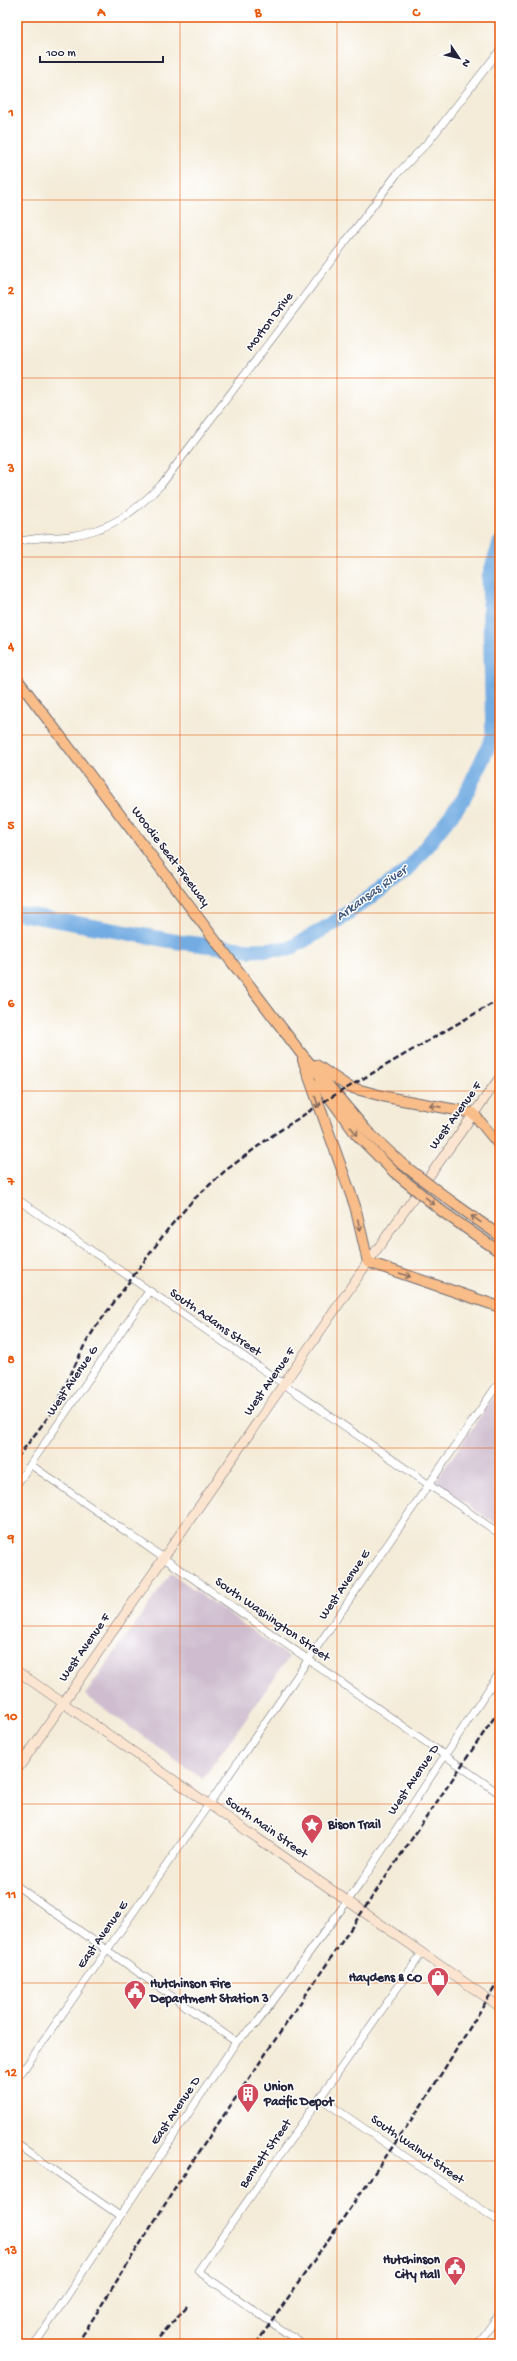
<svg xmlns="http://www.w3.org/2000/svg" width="517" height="2361" font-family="'Gochi Hand',sans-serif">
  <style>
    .industrial { fill: #cfbdcf }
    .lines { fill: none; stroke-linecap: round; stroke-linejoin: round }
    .river { stroke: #72ace2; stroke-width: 15 }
    .street-casing { stroke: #6c6972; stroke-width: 8 }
    .secondary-casing { stroke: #6c6972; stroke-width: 10 }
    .primary-casing { stroke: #6c6972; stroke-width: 12 }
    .street { stroke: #fff; stroke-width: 7 }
    .secondary { stroke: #fce5d0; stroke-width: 9 }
    .primary { stroke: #f8bd89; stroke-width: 10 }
    .rail { stroke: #22223b; stroke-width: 2.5; stroke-dasharray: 6 3; stroke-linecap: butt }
    .primary-bridge-casing { stroke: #6c6972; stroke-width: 12; stroke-linecap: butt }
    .primary-bridge { stroke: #f8bd89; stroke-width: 10 }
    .oneway { stroke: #8d7062 }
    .grid { fill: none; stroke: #e8590c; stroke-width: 1; stroke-opacity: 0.55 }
    .labels { text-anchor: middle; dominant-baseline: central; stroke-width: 3; stroke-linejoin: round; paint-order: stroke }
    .street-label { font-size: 13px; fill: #22223b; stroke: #fff }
    .poi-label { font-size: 13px; font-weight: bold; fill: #22223b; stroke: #fff; text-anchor: start }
    .water-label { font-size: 14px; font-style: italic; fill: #42597e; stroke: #fff }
    .neatline { fill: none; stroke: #e8590c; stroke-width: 1.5 }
    .grid-label { font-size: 13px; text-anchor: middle; font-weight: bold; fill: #e8590c }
  </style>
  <rect width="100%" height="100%" fill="#fff"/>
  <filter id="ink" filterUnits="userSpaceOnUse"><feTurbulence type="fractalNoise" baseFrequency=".025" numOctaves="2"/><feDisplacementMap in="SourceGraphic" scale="8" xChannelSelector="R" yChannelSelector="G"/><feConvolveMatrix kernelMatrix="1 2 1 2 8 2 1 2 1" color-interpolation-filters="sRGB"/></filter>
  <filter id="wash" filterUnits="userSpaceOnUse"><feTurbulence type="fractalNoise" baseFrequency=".012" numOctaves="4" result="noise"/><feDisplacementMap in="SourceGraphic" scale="16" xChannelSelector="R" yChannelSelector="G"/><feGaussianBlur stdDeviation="0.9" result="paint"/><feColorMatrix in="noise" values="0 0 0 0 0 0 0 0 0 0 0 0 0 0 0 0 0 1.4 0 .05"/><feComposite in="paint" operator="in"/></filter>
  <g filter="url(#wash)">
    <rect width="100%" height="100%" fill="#f4ecd9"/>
    <!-- industrial -->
    <g class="industrial">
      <path d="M500 1388V1527L435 1482Z"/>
      <path d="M171 1573 289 1657 203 1779 85 1695Z"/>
    </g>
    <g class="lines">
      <!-- river -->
      <path class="river" d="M17 913 179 942 249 950 289 949 332 924 406 872 463 800 493 737 489 577 500 543"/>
    </g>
  </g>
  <g filter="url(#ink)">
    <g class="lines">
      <!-- street casing -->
      <g class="street-casing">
        <g id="street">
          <path d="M17 542C34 537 52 538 69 536 111 530 132 514 161 485L397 174 429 141 500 50"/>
          <path d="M17 1199 500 1534"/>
          <path d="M31 1465 500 1794"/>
          <path d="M17 1484 149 1291"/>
          <path d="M17 1886 236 2042"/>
          <path d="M17 2079 209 1804 500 1381"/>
          <path d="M320 2098 500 2222"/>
          <path d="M17 2144 120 2216"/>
          <path d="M35 2344 236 2042 256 2024 360 1884 500 1672"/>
          <path d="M302 2344 198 2271 422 1953"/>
          <path d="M478 2344 500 2313"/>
        </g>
      </g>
      <!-- secondary casing -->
      <g class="secondary-casing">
        <g id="secondary">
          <path d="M17 1671 500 2007"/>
          <path d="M17 1770 368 1262 500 1077"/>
        </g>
      </g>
      <!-- primary casing -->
      <g class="primary-casing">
        <g id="primary">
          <path d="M17 679 300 1052 366 1130 401 1163"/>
          <path d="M303 1060 355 1206 368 1262 500 1307"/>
          <path d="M316 1065 349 1087 386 1097 473 1113 500 1146"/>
          <path d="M319 1083 356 1134 394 1172"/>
          <path d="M452 1202 500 1236"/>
          <path d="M443 1212 500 1252"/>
        </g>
      </g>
      <!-- street -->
      <use href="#street" class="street"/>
      <!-- secondary -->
      <use href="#secondary" class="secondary"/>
      <!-- primary -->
      <use href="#primary" class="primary"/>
      <!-- rail -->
      <g class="rail">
        <path d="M17 1458 55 1408 84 1346 95 1328 168 1229 193 1200 225 1171 273 1135 328 1099 500 999"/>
        <path d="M77 2344 186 2171 500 1709"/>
        <path d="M153 2344 188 2305"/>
        <path d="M256 2344 425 2100 500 1979"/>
      </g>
      <!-- primary-bridge casing -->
      <g class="primary-bridge-casing">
        <g id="primary-bridge">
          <path d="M401 1163 452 1202"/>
          <path d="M394 1172 443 1212"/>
        </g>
      </g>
      <!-- primary-bridge -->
      <use href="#primary-bridge" class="primary-bridge"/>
    </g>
    <!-- one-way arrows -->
    <defs><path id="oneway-shaft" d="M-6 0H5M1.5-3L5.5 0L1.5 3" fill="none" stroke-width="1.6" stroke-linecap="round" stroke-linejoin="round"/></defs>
    <g class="oneway">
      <use href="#oneway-shaft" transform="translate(317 1102) rotate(71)"/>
      <use href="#oneway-shaft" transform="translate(435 1106) rotate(-169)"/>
      <use href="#oneway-shaft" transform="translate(354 1131) rotate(50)"/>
      <use href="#oneway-shaft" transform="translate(430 1201) rotate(39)"/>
      <use href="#oneway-shaft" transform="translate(476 1219) rotate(-145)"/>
      <use href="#oneway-shaft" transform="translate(359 1225) rotate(77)"/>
      <use href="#oneway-shaft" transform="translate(405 1275) rotate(19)"/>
    </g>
  </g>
  <!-- grid -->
  <path class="grid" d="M180 17V2344M337 17V2344M17 200H500M17 378H500M17 557H500M17 735H500M17 913H500M17 1091H500M17 1270H500M17 1448H500M17 1626H500M17 1804H500M17 1983H500M17 2161H500"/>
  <!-- icons -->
  <defs>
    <g id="sight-pin" transform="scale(1.15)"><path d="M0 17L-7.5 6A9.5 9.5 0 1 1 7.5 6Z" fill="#d1495b" stroke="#fff"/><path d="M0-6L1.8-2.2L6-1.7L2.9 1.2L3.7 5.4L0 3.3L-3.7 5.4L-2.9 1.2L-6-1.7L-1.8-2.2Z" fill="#fff"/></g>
    <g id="shop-pin" transform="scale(1.15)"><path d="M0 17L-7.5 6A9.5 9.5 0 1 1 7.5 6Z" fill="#d1495b" stroke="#fff"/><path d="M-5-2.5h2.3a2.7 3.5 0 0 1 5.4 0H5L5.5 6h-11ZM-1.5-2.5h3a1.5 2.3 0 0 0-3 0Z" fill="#fff"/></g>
    <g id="civic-pin" transform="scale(1.15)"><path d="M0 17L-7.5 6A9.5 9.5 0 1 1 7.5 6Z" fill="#d1495b" stroke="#fff"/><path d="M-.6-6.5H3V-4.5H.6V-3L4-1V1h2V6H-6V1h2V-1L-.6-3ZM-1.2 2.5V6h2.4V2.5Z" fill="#fff"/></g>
    <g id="building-pin" transform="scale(1.15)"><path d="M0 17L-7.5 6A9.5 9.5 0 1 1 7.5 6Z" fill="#d1495b" stroke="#fff"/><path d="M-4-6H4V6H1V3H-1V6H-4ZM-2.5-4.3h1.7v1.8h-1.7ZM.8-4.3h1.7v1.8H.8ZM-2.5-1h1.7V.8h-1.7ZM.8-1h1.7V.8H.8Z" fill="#fff"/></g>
  </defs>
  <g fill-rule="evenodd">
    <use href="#sight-pin" x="312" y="1825"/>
    <use href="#shop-pin" x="438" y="1978"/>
    <use href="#civic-pin" x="135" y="1991"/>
    <use href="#building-pin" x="248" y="2094"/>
    <use href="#civic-pin" x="455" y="2267"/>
  </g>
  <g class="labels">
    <!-- street labels -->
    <g class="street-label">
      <text transform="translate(270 322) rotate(-53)">Morton Drive</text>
      <text transform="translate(170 857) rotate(53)">Woodie Seat Freeway</text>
      <text transform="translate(456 1116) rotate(-54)">West Avenue F</text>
      <text transform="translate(215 1323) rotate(35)">South Adams Street</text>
      <text transform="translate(73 1381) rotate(-56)">West Avenue G</text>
      <text transform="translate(270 1382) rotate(-55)">West Avenue F</text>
      <text transform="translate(345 1585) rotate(-56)">West Avenue E</text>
      <text transform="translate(272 1620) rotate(35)">South Washington Street</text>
      <text transform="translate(85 1648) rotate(-55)">West Avenue F</text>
      <text transform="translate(414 1780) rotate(-56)">West Avenue D</text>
      <text transform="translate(266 1828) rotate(35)">South Main Street</text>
      <text transform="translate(103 1935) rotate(-55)">East Avenue E</text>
      <text transform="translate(176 2111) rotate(-56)">East Avenue D</text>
      <text transform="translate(417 2150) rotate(35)">South Walnut Street</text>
      <text transform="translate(266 2154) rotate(-55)">Bennett Street</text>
    </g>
    <!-- poi labels -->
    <g class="poi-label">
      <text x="328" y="1825">Bison Trail</text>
      <text x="422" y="1978" text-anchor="end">Haydens &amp; CO</text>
      <text x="150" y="1984">Hutchinson Fire<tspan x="150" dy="15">Department Station 3</tspan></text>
      <text x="264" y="2087">Union<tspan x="264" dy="15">Pacific Depot</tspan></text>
      <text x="440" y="2260" text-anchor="end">Hutchinson<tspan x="440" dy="15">City Hall</tspan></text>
    </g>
    <!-- water labels -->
    <g class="water-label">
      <text transform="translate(372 894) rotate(-36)">Arkansas River</text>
    </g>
  </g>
  <!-- margin -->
  <rect width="517" height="2361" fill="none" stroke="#fff" stroke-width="44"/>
  <!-- north arrow -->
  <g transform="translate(459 58) rotate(125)" stroke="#ffffff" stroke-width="3" paint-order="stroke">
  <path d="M0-3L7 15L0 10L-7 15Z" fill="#22223b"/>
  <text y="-6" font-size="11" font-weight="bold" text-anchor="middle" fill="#22223b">N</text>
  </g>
  <!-- scale -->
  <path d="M40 56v6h123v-6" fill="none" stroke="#22223b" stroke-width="2"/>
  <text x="46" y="56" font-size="12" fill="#22223b" stroke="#ffffff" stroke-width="3" paint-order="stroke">100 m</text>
  <rect x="22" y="22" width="473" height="2317" class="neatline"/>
  <g class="grid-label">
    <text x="101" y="16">A</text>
    <text x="258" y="16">B</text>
    <text x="416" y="16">C</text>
    <text x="11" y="116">1</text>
    <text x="11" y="294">2</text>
    <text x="11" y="472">3</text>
    <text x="11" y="650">4</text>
    <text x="11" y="829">5</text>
    <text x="11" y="1007">6</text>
    <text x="11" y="1185">7</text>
    <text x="11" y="1363">8</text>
    <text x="11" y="1542">9</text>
    <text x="11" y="1720">10</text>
    <text x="11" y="1898">11</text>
    <text x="11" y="2076">12</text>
    <text x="11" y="2254">13</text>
  </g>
</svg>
